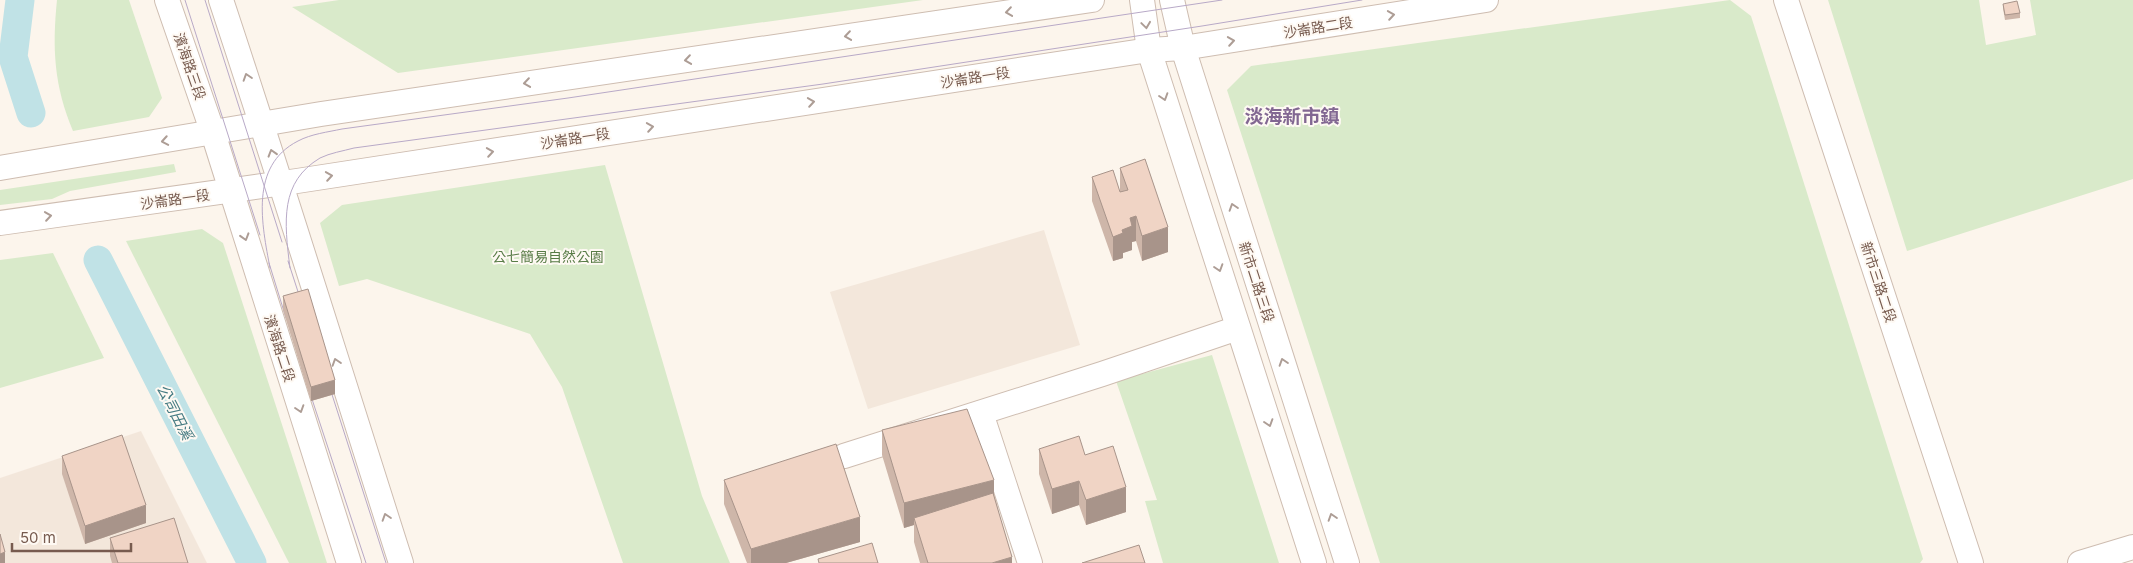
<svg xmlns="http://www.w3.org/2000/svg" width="2133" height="563" font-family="Inter,'Noto Sans TC',sans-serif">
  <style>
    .residential { fill: #f3e7db }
    .green { fill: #d9eaca }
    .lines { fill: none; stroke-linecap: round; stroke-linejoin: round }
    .river { stroke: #c0e2e6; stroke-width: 29 }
    .minor-casing { stroke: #cebdb1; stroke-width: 26 }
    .minor { stroke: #fff; stroke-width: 24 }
    .tram { stroke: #b8a9c7; stroke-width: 1 }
    .wall { fill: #ceb6a9 }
    .shaded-wall { fill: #a8948a }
    .building { fill: #f0d4c5; stroke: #a8948a }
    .oneway { stroke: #ad9d95 }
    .labels { text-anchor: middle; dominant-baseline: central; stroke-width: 4; stroke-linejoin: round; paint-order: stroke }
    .street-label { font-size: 14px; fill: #775b4f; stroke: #fef9f3 }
    .park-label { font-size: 14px; fill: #597c47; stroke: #fef9f3 }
    .water-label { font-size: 15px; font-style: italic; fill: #467b82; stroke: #fef9f3 }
    .district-label { font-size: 19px; font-weight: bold; fill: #826792; stroke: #fef9f3 }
  </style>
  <rect width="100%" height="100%" fill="#fcf5ec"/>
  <!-- residential -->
  <g class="residential">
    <path d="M1044 230 1080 345 868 409 830 292Z"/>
    <path d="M141 431 207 563H0V478Z"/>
  </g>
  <!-- green -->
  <g class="green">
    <path d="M57 0H129L162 98 149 117 73 131C54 86 52 49 57 0Z"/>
    <path d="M339 0H923L398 73 292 7Z"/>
    <path d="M1730 0 1751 16 1923 559 1920 563H1380L1227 90 1251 66Z"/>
    <path d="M1828 0H1979L1986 45 2036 35 2030 0H2133V179L1907 251Z"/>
    <path d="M174 164 176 172 70 191 52 199 0 205V190Z"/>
    <path d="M605 165 702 496 730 563H623L562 387 530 334 367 279 339 286 320 223 342 205Z"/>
    <path d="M202 229 223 243 327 563H289L126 241Z"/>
    <path d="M53 253 104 358 0 388V260Z"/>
    <path d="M1212 355 1279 563H1163L1145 501 1157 500 1116 381Z"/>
  </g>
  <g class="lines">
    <!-- river -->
    <g class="river">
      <path d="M20 0 13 57 31 113"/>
      <path d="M98 260 252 563"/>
    </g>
    <!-- minor casing -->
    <g class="minor-casing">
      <g id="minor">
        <path d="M167 0 213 133 349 563"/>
        <path d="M221 0C283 187 341 375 401 563"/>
        <path d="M1142 0 1149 50 1314 563"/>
        <path d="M1172 0 1183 48 1347 563"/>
        <path d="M1786 0 1971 563"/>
        <path d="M0 168 321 114 1092 0"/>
        <path d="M0 223 297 181 1149 50 1183 48 1486 0"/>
        <path d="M981 413 1030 563"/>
        <path d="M844 456 1102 374 1238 328"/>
        <path d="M2080 563 2133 547"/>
      </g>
    </g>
    <!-- minor -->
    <use href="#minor" class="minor"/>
    <!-- tram -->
    <g class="tram">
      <path d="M185 0 260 235"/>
      <path d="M205 0 282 242"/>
      <path d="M288 261 302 304"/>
      <path d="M269 263 286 318"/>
      <path d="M270 268C262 225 249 166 298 141 311 134 328 132 342 129L568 98 1222 0"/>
      <path d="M290 268C284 221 280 182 320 158 330 153 343 151 354 148L823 84 1202 26 1362 0"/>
      <path d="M328 382 386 563"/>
      <path d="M308 387 366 563"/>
    </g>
  </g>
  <!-- wall -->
  <g class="wall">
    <path d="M2003 4 2020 13V18L2005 20 2003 8Z"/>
    <path d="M1120 168 1168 252 1142 261 1136 241 1132 242V250L1123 253V258L1113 261 1092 201V177L1120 192Z"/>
    <path d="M283 296 335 394 311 401 283 310Z"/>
    <path d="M882 430 994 494 1012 563H920L914 542V525L904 528 882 455Z"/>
    <path d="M1039 449 1085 455 1126 512 1086 525 1079 505 1052 514 1039 474Z"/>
    <path d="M62 456 146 523 85 544 62 474Z"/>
    <path d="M724 480 860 542 786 563H747L724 504Z"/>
    <path d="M110 538 188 563H112L110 556Z"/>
  </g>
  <!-- shaded-wall -->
  <g class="shaded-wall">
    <path d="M1136 216V241L1132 242V250L1123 253V258L1113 261V237L1122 230 1130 218Z"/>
    <path d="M1168 227V252L1142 261V236Z"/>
    <path d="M335 380V394L311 401V387Z"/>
    <path d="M994 480V504L914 518V525L904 528V503Z"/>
    <path d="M1079 481V505L1052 514V489Z"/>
    <path d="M1126 487V512L1086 525V500Z"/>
    <path d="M146 505V523L85 544V526Z"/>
    <path d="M860 517V542L786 563H751V549Z"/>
    <path d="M5 552V563H0V554Z"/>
    <path d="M1012 557V563H992Z"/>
  </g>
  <!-- building -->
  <g class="building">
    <path d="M2017 1 2020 13 2005 15 2003 4Z"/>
    <path d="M1145 159 1168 227 1142 236 1136 216 1130 218 1132 226 1122 230 1123 233 1113 237 1092 177 1113 170 1120 192 1128 190 1120 168Z"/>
    <path d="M308 289 335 380 311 387 283 296Z"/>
    <path d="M967 409 994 480 904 503 882 430Z"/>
    <path d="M122 435 146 505 85 526 62 456Z"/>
    <path d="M1079 436 1085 455 1113 446 1126 487 1086 500 1079 481 1052 489 1039 449Z"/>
    <path d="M836 444 860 517 751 549 724 480Z"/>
    <path d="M993 493 1012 557 992 563H928L914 518Z"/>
    <path d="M174 518 188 563H118L110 538Z"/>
    <path d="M0 534 5 552 0 554Z"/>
    <path d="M872 543 878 563H819L818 559Z"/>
    <path d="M1139 545 1145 563H1082Z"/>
  </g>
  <!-- one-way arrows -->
  <defs><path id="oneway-chevron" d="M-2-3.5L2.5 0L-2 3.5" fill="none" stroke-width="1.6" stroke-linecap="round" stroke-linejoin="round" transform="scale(1.25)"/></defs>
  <g class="oneway">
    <use href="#oneway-chevron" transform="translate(1009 12) rotate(172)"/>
    <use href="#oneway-chevron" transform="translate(1391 15) rotate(-9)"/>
    <use href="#oneway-chevron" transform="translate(1146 25) rotate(82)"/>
    <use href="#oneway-chevron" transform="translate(848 36) rotate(172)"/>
    <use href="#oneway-chevron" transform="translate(1231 41) rotate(-9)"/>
    <use href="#oneway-chevron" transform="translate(688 60) rotate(172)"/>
    <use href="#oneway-chevron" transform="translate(247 77) rotate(-108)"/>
    <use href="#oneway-chevron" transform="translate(527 83) rotate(172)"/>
    <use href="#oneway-chevron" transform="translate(1164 97) rotate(72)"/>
    <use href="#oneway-chevron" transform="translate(811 102) rotate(-9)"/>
    <use href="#oneway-chevron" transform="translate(650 127) rotate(-9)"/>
    <use href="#oneway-chevron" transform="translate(165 141) rotate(170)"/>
    <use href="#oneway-chevron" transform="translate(490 152) rotate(-9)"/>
    <use href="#oneway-chevron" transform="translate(272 153) rotate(-107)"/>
    <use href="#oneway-chevron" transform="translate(329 176) rotate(-9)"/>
    <use href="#oneway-chevron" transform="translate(1233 207) rotate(-108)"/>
    <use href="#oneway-chevron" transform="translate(48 216) rotate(-8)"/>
    <use href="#oneway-chevron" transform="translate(245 237) rotate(73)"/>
    <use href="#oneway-chevron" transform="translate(1219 268) rotate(72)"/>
    <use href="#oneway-chevron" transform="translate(336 362) rotate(-108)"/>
    <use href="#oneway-chevron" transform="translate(1283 362) rotate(-108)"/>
    <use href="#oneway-chevron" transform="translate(300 409) rotate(72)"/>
    <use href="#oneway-chevron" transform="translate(1269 423) rotate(72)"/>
    <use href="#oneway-chevron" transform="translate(386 517) rotate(-108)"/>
    <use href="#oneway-chevron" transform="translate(1332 517) rotate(-108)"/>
  </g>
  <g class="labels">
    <!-- street labels -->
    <g class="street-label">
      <text transform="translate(1318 27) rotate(-9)">沙崙路二段</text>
      <text transform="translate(190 66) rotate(71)">濱海路三段</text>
      <text transform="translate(975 77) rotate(-9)">沙崙路一段</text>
      <text transform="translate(575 138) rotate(-9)">沙崙路一段</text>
      <text transform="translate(175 199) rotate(-8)">沙崙路一段</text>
      <text transform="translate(1257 282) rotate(72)">新市二路三段</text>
      <text transform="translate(1879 282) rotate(72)">新市三路二段</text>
      <text transform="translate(280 348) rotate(72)">濱海路二段</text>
    </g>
    <!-- park labels -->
    <g class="park-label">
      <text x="548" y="256">公七簡易自然公園</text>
    </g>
    <!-- water labels -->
    <g class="water-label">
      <text transform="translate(175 412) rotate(63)">公司田溪</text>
    </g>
    <!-- district labels -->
    <g class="district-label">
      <text x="1292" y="116">淡海新市鎮</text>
    </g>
  </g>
  <!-- scale -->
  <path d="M12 543v8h119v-8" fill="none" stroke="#775b4f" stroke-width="2.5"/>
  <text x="20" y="543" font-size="15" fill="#775b4f" stroke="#fef9f3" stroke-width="4" paint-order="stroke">50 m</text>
</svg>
